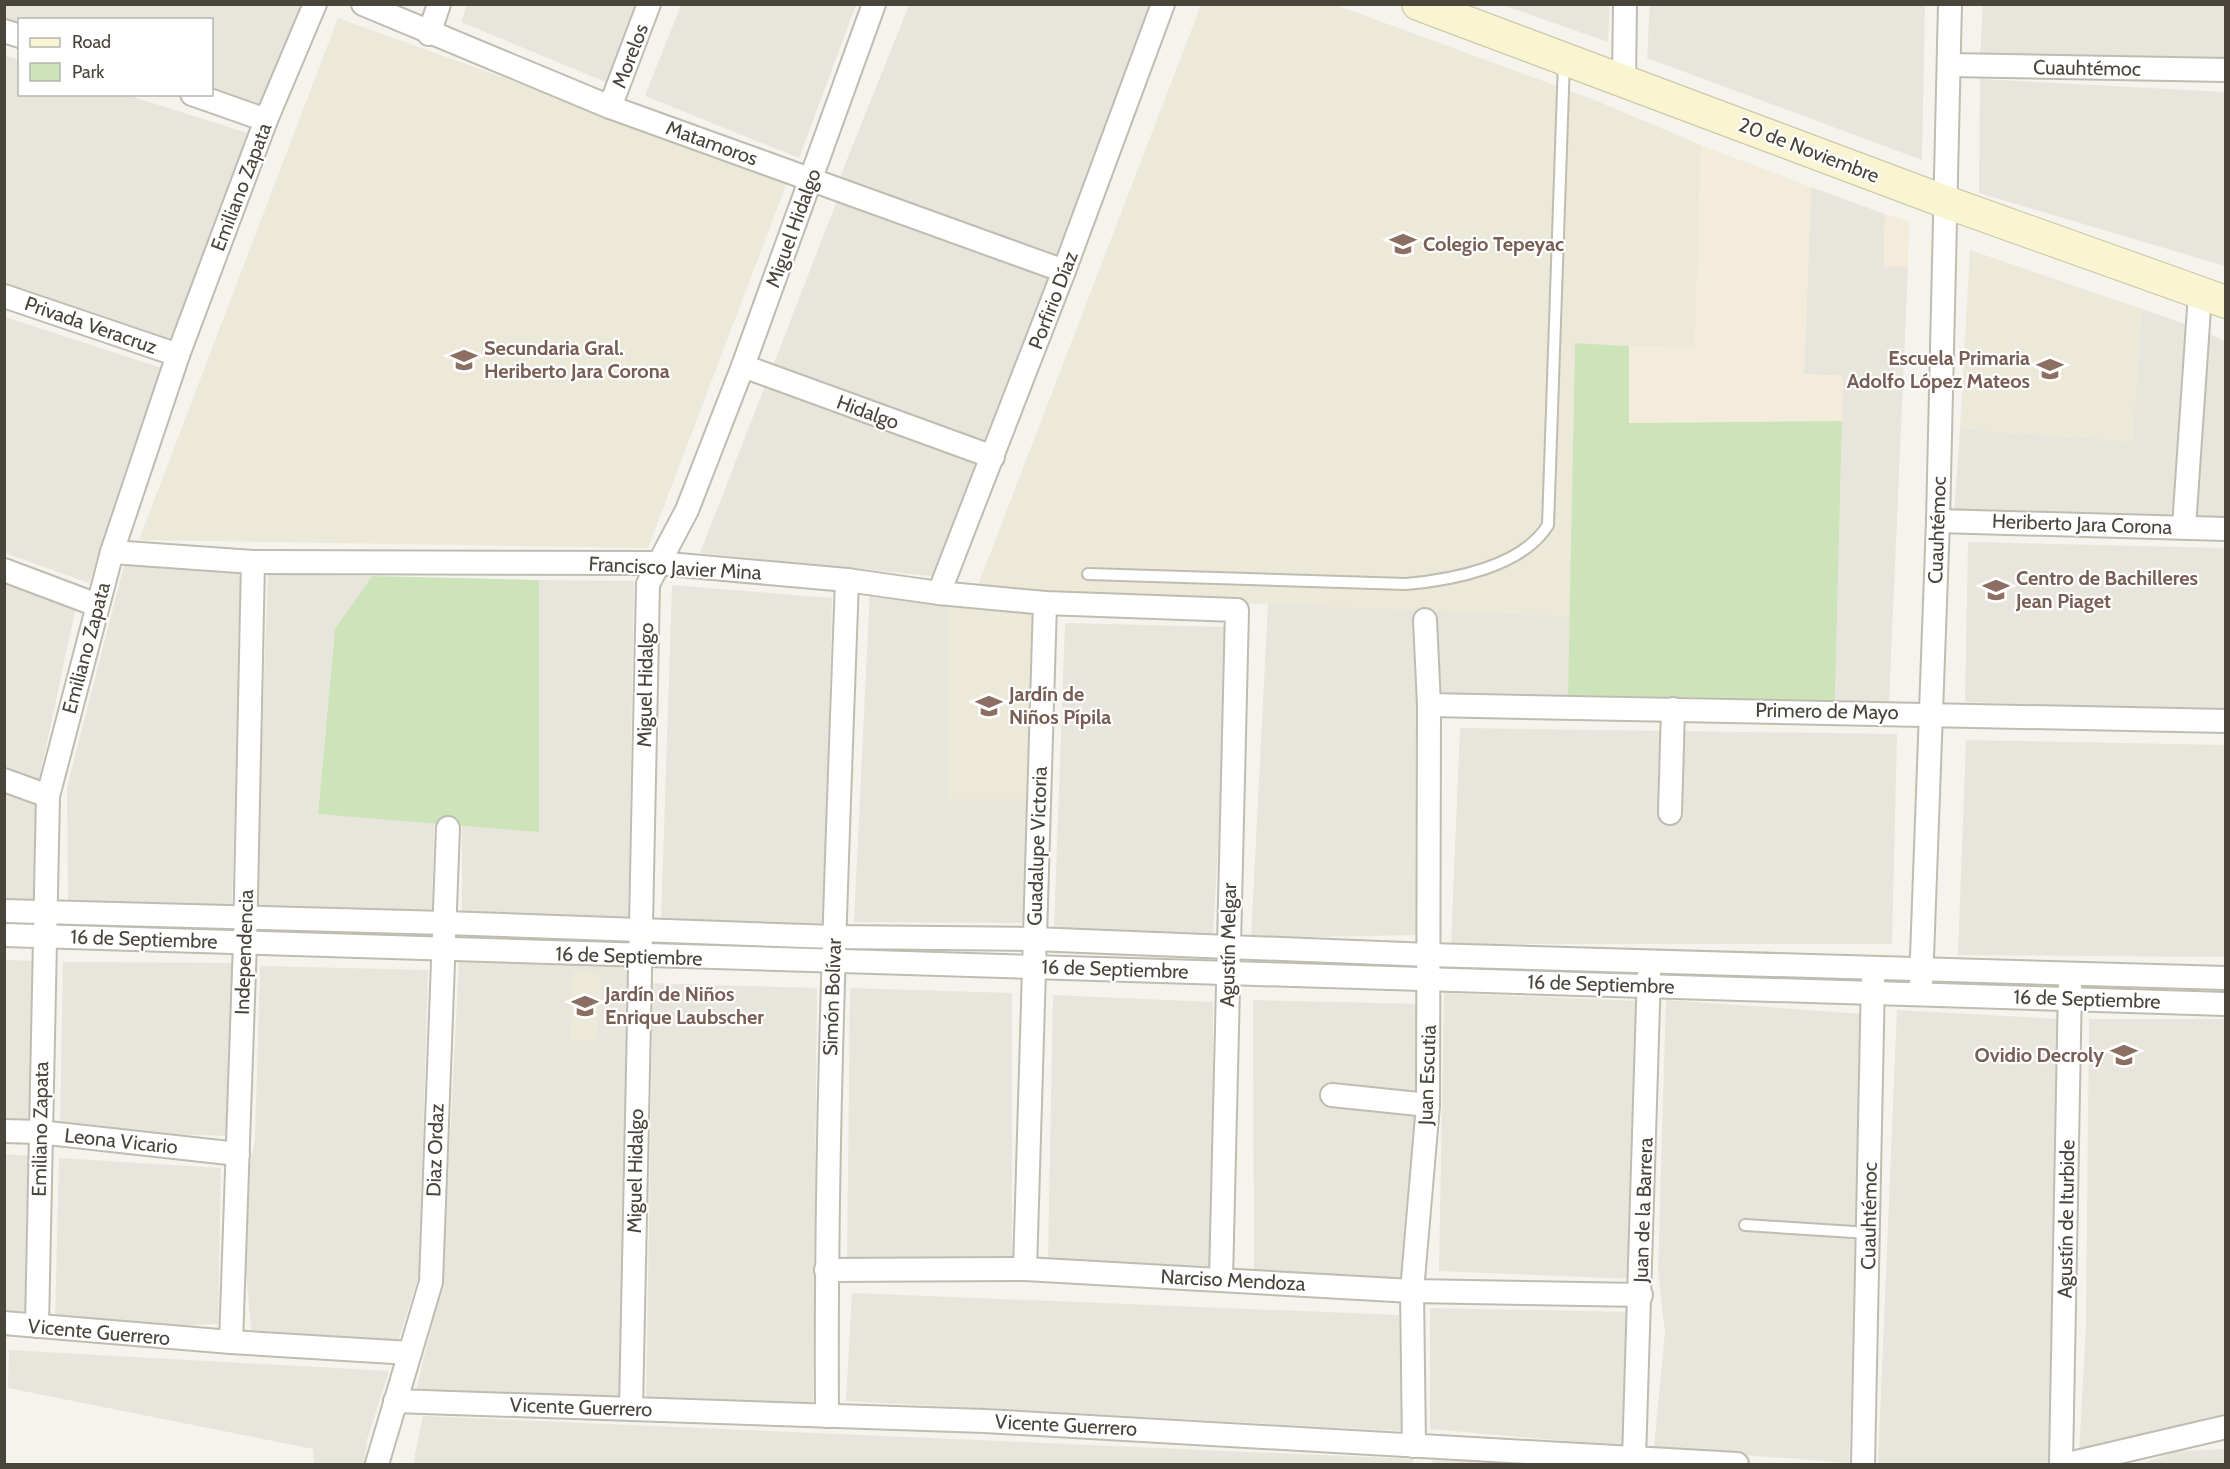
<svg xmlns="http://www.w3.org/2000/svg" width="2230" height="1469" font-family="Cabin,sans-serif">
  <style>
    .residential { fill: #e8e5dc }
    .commercial { fill: #f3ecdb }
    .education { fill: #ece9d9 }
    .green { fill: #cde4bb }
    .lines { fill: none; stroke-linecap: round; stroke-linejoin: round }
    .lane-casing { stroke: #bfbcb0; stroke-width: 14 }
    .street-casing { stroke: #bfbcb0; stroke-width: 26 }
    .secondary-casing { stroke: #c9c39e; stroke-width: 34 }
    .lane { stroke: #fff; stroke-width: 10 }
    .street { stroke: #fff; stroke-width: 22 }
    .secondary { stroke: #f9f4d2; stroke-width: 32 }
    .labels { text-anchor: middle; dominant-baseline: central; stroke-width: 4.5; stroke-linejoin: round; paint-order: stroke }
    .street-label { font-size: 20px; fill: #49453b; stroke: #fff }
    .education-label { font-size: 20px; font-weight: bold; fill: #785e54; stroke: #fff; text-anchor: start }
  </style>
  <rect width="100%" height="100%" fill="#f5f3ed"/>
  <!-- residential -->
  <g class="residential">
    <path d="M5 5H303L263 105 212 89V20H20L19 27 5 23Z"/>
    <path d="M467 5H644L613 85 461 22Z"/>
    <path d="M681 5H856L799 158 645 96Z"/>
    <path d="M909 5H1151L1055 259 840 177Z"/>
    <path d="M1503 5H1610L1608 42Z"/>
    <path d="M1650 5H1925L1922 160 1647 58Z"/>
    <path d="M1983 5H2225V62L1980 58Z"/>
    <path d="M5 55 19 60 20 94 127 95 257 136 181 343 5 285Z"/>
    <path d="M1980 79 2225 92V266L1979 193Z"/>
    <path d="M1811 187 1885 214 1884 267H1908L1889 702 1835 701 1843 376 1804 374Z"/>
    <path d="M837 201 1053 279 940 577 700 553Z"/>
    <path d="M2142 309 2188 325 2173 521 1954 514 1960 429 2132 441Z"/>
    <path d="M5 317 165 369 89 583 5 553Z"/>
    <path d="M2207 333 2225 341V525L2194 523Z"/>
    <path d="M1968 542 2225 548V712L1965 702Z"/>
    <path d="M125 562 241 572 232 909 68 903 67 787Z"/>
    <path d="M268 574 372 576 335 629 318 813 434 823 432 917 255 910Z"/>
    <path d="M539 580 634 581 628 920 462 917V825L539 831Z"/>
    <path d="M4 583 77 602 39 780 5 766Z"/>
    <path d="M672 585 832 598 824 931 661 922Z"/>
    <path d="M870 589 1038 609 1027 923 854 922Z"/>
    <path d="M1268 604 1570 616 1568 695 1423 696 1417 935 1251 938Z"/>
    <path d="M1065 623 1230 627 1213 934 1054 928Z"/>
    <path d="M1460 728 1897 734 1892 944H1451Z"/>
    <path d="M1966 740 2225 745V957L1958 955Z"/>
    <path d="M4 793 36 804 33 904 5 903Z"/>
    <path d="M4 960 39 961 35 1128 5 1126Z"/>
    <path d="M459 961 630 967 620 1398 416 1391 443 1275Z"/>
    <path d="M63 962 236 963 227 1136 60 1130Z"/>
    <path d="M260 966 428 970 419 1275 396 1348 251 1330 241 1212 255 1139Z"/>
    <path d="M647 983 817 988 813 1410 646 1406 652 1043Z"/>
    <path d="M850 988 1012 993V1270L847 1268Z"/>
    <path d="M1444 993 1638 1001 1633 1279 1439 1271Z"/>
    <path d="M1053 995 1213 1002V1267L1048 1260Z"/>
    <path d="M1253 1000 1420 1004 1413 1280 1254 1275Z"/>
    <path d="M1666 1000 1864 1014 1849 1463 1654 1448 1665 1332 1658 1271Z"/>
    <path d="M1897 1010 2060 1019 2049 1463 1878 1464Z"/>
    <path d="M2089 1019H2225V1413L2079 1454 2086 1325Z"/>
    <path d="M4 1154 33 1156 24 1322 5 1316Z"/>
    <path d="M59 1158 221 1168 218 1324 103 1329 55 1322Z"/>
    <path d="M852 1293 1399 1315 1401 1431 846 1401Z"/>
    <path d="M1430 1308 1633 1312 1624 1446 1430 1429Z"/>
    <path d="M9 1350 389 1371 367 1440 364 1464H314L313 1449 8 1388Z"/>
    <path d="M423 1416 1413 1459V1464H413Z"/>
    <path d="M2225 1449V1464H2140L2178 1451Z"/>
    <path d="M1431 1455 1531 1464H1433Z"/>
  </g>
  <!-- commercial -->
  <g class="commercial">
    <path d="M1701 145 1811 187 1804 374 1843 376 1842 421 1629 423V346L1695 349Z"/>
    <path d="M1885 214 1909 221 1908 267H1884Z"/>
  </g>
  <!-- education -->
  <g class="education">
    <path d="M1201 5H1336L1592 99 1701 145 1695 349 1575 343 1570 616 975 593Z"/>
    <path d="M338 18 788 180 648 548 139 540Z"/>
    <path d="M1970 250 2142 309 2132 441 1960 429Z"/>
    <path d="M948 606 1034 613 1026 800 948 799Z"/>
    <path d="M573 971 601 973 597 1041 570 1040Z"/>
  </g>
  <!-- green -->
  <g class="green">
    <path d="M1575 343 1629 346V423L1842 421 1835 701 1568 695Z"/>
    <path d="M372 576 539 580V832L318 814 335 629Z"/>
  </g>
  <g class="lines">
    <!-- lane casing -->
    <g class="lane-casing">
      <g id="lane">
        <path d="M1088 574 1406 584C1452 580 1522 567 1548 525L1564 61"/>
        <path d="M1745 1225 1869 1233"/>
      </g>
    </g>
    <!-- street casing -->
    <g class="street-casing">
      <g id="street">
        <path d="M363 4 610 107 1064 271"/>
        <path d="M4 31 20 36"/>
        <path d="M429 34 439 4"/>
        <path d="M1949 65 2226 70"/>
        <path d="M1624 81 1625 4"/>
        <path d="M192 94 266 120"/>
        <path d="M610 107 649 4"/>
        <path d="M4 296 178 355"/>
        <path d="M743 366 993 457"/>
        <path d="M1938 521 2226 529"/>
        <path d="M2184 527 2200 294"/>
        <path d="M112 552 253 562 657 563 847 580 939 593 1045 603 1237 610 1221 1279"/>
        <path d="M4 570 97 605"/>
        <path d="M939 593 1064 271 1163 4"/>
        <path d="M1429 705 2226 721"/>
        <path d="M4 780 48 796"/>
        <path d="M1670 813 1673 709"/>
        <path d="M4 911 445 923 834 937 1034 939 1429 955 2226 978"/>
        <path d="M4 935 2226 1004"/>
        <path d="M1921 984 1938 521 1950 4"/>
        <path d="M1332 1095 1428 1105"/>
        <path d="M4 1131 39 1132 238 1154"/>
        <path d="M1025 1269 1045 603"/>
        <path d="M826 1270 1025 1269 1412 1291 1641 1295"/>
        <path d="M4 1323 231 1342 410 1353"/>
        <path d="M37 1326 48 796 112 552 178 355 266 120 315 4"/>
        <path d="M231 1342 245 942 253 562"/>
        <path d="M395 1401 985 1421 1737 1464"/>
        <path d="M631 1409 648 584 687 510 743 366 874 4"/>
        <path d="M827 1416C825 1137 837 858 847 580"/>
        <path d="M1414 1446 1412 1291 1428 1105 1429 705 1425 620"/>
        <path d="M1634 1459 1649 972"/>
        <path d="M377 1464 431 1282 448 828"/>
        <path d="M1863 1464 1873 978"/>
        <path d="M2061 1464 2070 984"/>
        <path d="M2068 1464 2226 1427"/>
      </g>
    </g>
    <!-- secondary casing -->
    <g class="secondary-casing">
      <path id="secondary" d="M1418 4 1946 202 2226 302"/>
    </g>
    <!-- lane -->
    <use href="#lane" class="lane"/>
    <!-- street -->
    <use href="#street" class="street"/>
    <!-- secondary -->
    <use href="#secondary" class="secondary"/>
  </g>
  <!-- icons -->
  <defs>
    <g id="school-bare" transform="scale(2.07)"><path d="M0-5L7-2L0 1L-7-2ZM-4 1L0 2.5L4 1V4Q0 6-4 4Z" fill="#8d6e63" stroke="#fff" stroke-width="2.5" paint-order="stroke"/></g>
    <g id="university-bare" transform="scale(2.07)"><path d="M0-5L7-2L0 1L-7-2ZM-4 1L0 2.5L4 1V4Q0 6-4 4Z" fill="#8d6e63" stroke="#fff" stroke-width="2.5" paint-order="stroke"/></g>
  </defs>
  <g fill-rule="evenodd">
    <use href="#school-bare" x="1403" y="244"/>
    <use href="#school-bare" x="464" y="360"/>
    <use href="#school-bare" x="2050" y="369"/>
    <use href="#university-bare" x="1996" y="590"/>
    <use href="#school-bare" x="989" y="706"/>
    <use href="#school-bare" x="585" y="1006"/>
    <use href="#school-bare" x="2124" y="1055"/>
  </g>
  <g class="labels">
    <!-- street labels -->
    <g class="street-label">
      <text transform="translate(630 56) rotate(-69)">Morelos</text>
      <text transform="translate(2087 68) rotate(1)">Cuauhtémoc</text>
      <text transform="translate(712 143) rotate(20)">Matamoros</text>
      <text transform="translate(1809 150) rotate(21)">20 de Noviembre</text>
      <text transform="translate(241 187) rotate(-69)">Emiliano Zapata</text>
      <text transform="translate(793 228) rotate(-70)">Miguel Hidalgo</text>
      <text transform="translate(1053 300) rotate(-69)">Porfirio Díaz</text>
      <text transform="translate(91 325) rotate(19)">Privada Veracruz</text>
      <text transform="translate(868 412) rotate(20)">Hidalgo</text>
      <text transform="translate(2082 524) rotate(2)">Heriberto Jara Corona</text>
      <text transform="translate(1937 530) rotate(-88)">Cuauhtémoc</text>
      <text transform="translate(675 568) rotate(3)">Francisco Javier Mina</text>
      <text transform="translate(86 648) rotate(-75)">Emiliano Zapata</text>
      <text transform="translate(645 685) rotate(-89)">Miguel Hidalgo</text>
      <text transform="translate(1827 711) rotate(1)">Primero de Mayo</text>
      <text transform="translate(1037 846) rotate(-88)">Guadalupe Victoria</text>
      <text transform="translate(144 939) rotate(2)">16 de Septiembre</text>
      <text transform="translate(1228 945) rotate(-89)">Agustín Melgar</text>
      <text transform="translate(244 952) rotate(-88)">Independencia</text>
      <text transform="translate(629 956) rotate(2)">16 de Septiembre</text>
      <text transform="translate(1115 969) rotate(2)">16 de Septiembre</text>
      <text transform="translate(1601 984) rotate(2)">16 de Septiembre</text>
      <text transform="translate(832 997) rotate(-88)">Simón Bolívar</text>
      <text transform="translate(2087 999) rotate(2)">16 de Septiembre</text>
      <text transform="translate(1427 1075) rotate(-88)">Juan Escutia</text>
      <text transform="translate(40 1129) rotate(-89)">Emiliano Zapata</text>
      <text transform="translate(121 1141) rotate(6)">Leona Vicario</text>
      <text transform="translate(435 1150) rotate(-88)">Diaz Ordaz</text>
      <text transform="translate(635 1171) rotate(-89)">Miguel Hidalgo</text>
      <text transform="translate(1643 1210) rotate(-88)">Juan de la Barrera</text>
      <text transform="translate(1869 1216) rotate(-89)">Cuauhtémoc</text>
      <text transform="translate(2066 1219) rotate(-89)">Agustín de Iturbide</text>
      <text transform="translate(1233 1280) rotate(3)">Narciso Mendoza</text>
      <text transform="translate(99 1332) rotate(5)">Vicente Guerrero</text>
      <text transform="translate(581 1407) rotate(2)">Vicente Guerrero</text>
      <text transform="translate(1066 1425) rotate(3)">Vicente Guerrero</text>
    </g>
    <!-- education labels -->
    <g class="education-label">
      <text x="1423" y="244">Colegio Tepeyac</text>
      <text x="484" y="348">Secundaria Gral.<tspan x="484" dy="23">Heriberto Jara Corona</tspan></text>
      <text x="2030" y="358" text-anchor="end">Escuela Primaria<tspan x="2030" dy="23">Adolfo López Mateos</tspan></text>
      <text x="2016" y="578">Centro de Bachilleres<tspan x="2016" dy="23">Jean Piaget</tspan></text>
      <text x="1009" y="694">Jardín de<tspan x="1009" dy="23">Niños Pípila</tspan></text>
      <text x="605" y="994">Jardín de Niños<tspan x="605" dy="23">Enrique Laubscher</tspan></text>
      <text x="2104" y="1055" text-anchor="end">Ovidio Decroly</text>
    </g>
  </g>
  <!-- border -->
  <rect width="2230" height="1469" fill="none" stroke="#49453b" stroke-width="12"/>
  <!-- legend -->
  <rect x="18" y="18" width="195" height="78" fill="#ffffff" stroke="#b6b5b1" stroke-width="1.5"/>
  <rect x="30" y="38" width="30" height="9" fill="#f9f4d2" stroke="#b6b5b1" stroke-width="1.5"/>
  <text x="72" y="48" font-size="18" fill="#49453b">Road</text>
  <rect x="30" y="63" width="30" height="18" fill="#cde4bb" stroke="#b6b5b1" stroke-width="1.5"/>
  <text x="72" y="78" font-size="18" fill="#49453b">Park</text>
</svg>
